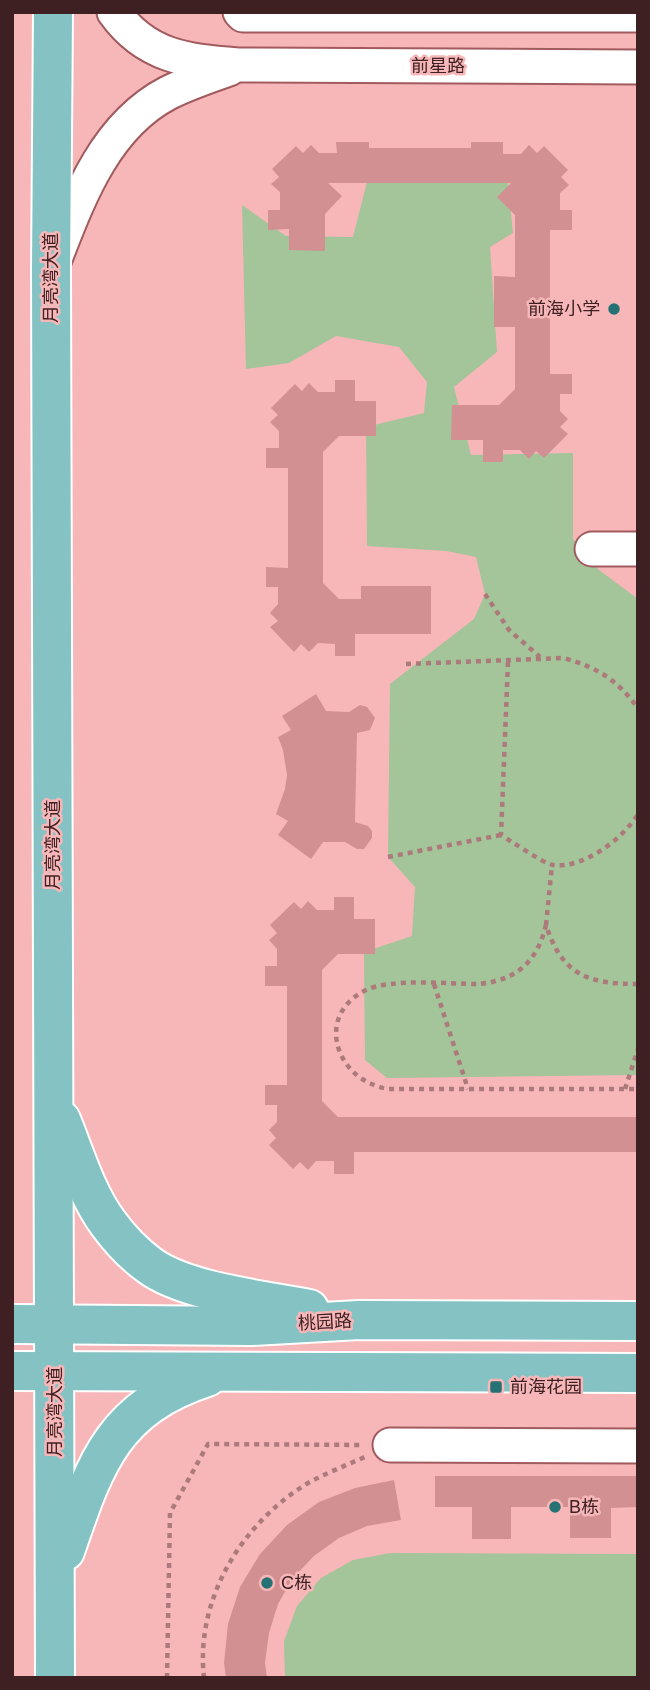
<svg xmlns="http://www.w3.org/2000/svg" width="650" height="1690" font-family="Helvetica,'Noto Sans SC',sans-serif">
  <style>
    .green { fill: #a4c499 }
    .building { fill: #d29092 }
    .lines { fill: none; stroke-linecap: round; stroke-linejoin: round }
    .minor-casing { stroke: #a15b5e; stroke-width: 37 }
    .major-casing { stroke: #fff; stroke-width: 42 }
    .path { stroke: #ad7a7c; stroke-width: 4.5; stroke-dasharray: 5 5; stroke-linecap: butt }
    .minor { stroke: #fff; stroke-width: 33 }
    .major { stroke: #84c2c4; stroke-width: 38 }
    .poi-dot { fill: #267173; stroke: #f7b7b9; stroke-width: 2.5 }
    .labels { text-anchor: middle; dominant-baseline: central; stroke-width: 5; stroke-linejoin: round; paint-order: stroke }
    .street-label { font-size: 18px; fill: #3e2022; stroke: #f7b7b9 }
    .poi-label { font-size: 18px; fill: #3e2022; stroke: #f7b7b9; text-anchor: start }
  </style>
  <rect width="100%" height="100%" fill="#f7b7b9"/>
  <!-- green -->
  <g class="green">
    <path d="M367 182 508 183 513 233 490 247 497 352 454 387 471 455 573 453V539L599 570 638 599V1075L387 1078 365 1060 364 952 412 936 415 887 388 857 390 684 474 619 485 594 476 557 446 551 367 546 366 427 424 413 427 382 399 347 336 336 289 363 246 369 242 205 286 236 353 237Z"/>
    <path d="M390 1553 638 1554V1678H285L284 1641 297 1606 321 1578 353 1560Z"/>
  </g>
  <!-- building -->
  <g class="building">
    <path d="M336 142H369V148H471V142H503V154H521L529 145 537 153 544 146 568 170 561 177 569 185 560 193V210H572V230H550V374H572V394H560V411L568 419 560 427 568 434 544 458 536 451 529 459 520 450H503V462H483V440H451L452 405H499L515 389V327H494V276L515 277V215L497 197 511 183H328L342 196 325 214V251L289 250V229L268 230V210H280V192L271 184 279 177 272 169 296 146 303 153 311 145 319 153H337Z"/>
    <path d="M335 380H355V401H376V436H339L323 452V583L339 599H361V586H431V634H355V656H335V644L318 643 309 652 301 644 294 652 270 627 278 621 270 613 278 604V587H266V567L288 568V468H266V448H279V431L270 422 278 415 271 408 295 384 302 391 309 383 318 392H335Z"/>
    <path d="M316 694 326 711 349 712 360 705 367 707 375 718 370 730 357 733 355 822 368 826 372 831V838L364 849H357L345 842H323L311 859 278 835 288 821 276 814 285 789 287 775 283 750 278 737 291 730 282 716Z"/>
    <path d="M334 897H354V919H375V954H338L322 970V1101L338 1117H638V1152H354V1174H334V1161H316L308 1170 300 1162 293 1169 269 1145 276 1138 269 1130 277 1122V1105H265V1085H287V986H265V966H277V949L269 940 277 933 270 925 294 902 301 909 308 901 317 910H334Z"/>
    <path d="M435 1476H638V1507L611 1508V1538H570V1507H511V1539H472V1507H435Z"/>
    <path d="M394 1480 401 1520 367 1526 339 1538 314 1556 293 1578 278 1604 269 1633 265 1663 267 1678H226L224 1663 228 1624 240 1587 260 1554 287 1525 319 1502 355 1488Z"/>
  </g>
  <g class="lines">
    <!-- minor casing -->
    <g class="minor-casing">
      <g id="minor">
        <path d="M114 12C146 57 187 61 238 65L638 67"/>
        <path d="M240 12 243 15H638"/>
        <path d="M55 259C79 197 105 126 168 93 188 83 209 76 229 69"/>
        <path d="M592 549H638"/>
        <path d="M390 1445 638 1446"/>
      </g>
    </g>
    <!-- major casing -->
    <g class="major-casing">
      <g id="major">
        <path d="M53 12 51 270 55 1678"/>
        <path d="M61 1120C75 1154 86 1193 108 1223 119 1238 134 1254 149 1265 185 1292 264 1300 309 1309"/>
        <path d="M12 1324 252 1326 359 1320 638 1321"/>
        <path d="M12 1371 638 1373"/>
        <path d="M65 1551C95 1464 112 1408 207 1377"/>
      </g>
    </g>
    <!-- path -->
    <g class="path">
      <path d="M485 594 509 630 540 657"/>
      <path d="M508 662 501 835C511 841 544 864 553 865 583 869 623 839 638 814"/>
      <path d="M406 664 564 658C598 668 616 679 638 708"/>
      <path d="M388 857 501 835"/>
      <path d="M546 925 552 865"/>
      <path d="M434 984 468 1089"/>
      <path d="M638 984C588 984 562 975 546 925 537 962 517 980 479 984 450 984 391 978 366 990 314 1015 335 1081 389 1089H638"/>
      <path d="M625 1089 638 1049"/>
      <path d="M167 1678 170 1513 208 1444 364 1445"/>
      <path d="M204 1678C195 1599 242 1523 308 1483 326 1473 347 1465 367 1456"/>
    </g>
    <!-- minor -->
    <use href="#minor" class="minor"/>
    <!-- major -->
    <use href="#major" class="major"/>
  </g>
  <!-- markers -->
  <g class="poi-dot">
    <circle cx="614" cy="309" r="7"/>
    <rect x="489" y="1380" width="14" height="14" rx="3.5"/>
    <circle cx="555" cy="1507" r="7"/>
    <circle cx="267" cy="1583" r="7"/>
  </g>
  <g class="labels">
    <!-- street labels -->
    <g class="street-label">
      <text x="438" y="66">前星路</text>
      <text transform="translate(51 278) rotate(-90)">月亮湾大道</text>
      <text transform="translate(53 845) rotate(-90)">月亮湾大道</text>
      <text transform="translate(325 1322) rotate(-3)">桃园路</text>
      <text transform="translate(55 1412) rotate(-90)">月亮湾大道</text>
    </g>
    <!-- poi labels -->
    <g class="poi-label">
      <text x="600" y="309" text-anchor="end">前海小学</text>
      <text x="510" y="1387">前海花园</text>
      <text x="569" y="1507">B栋</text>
      <text x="281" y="1583">C栋</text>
    </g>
  </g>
  <!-- border -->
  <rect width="650" height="1690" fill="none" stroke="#3e2022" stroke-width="28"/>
</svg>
